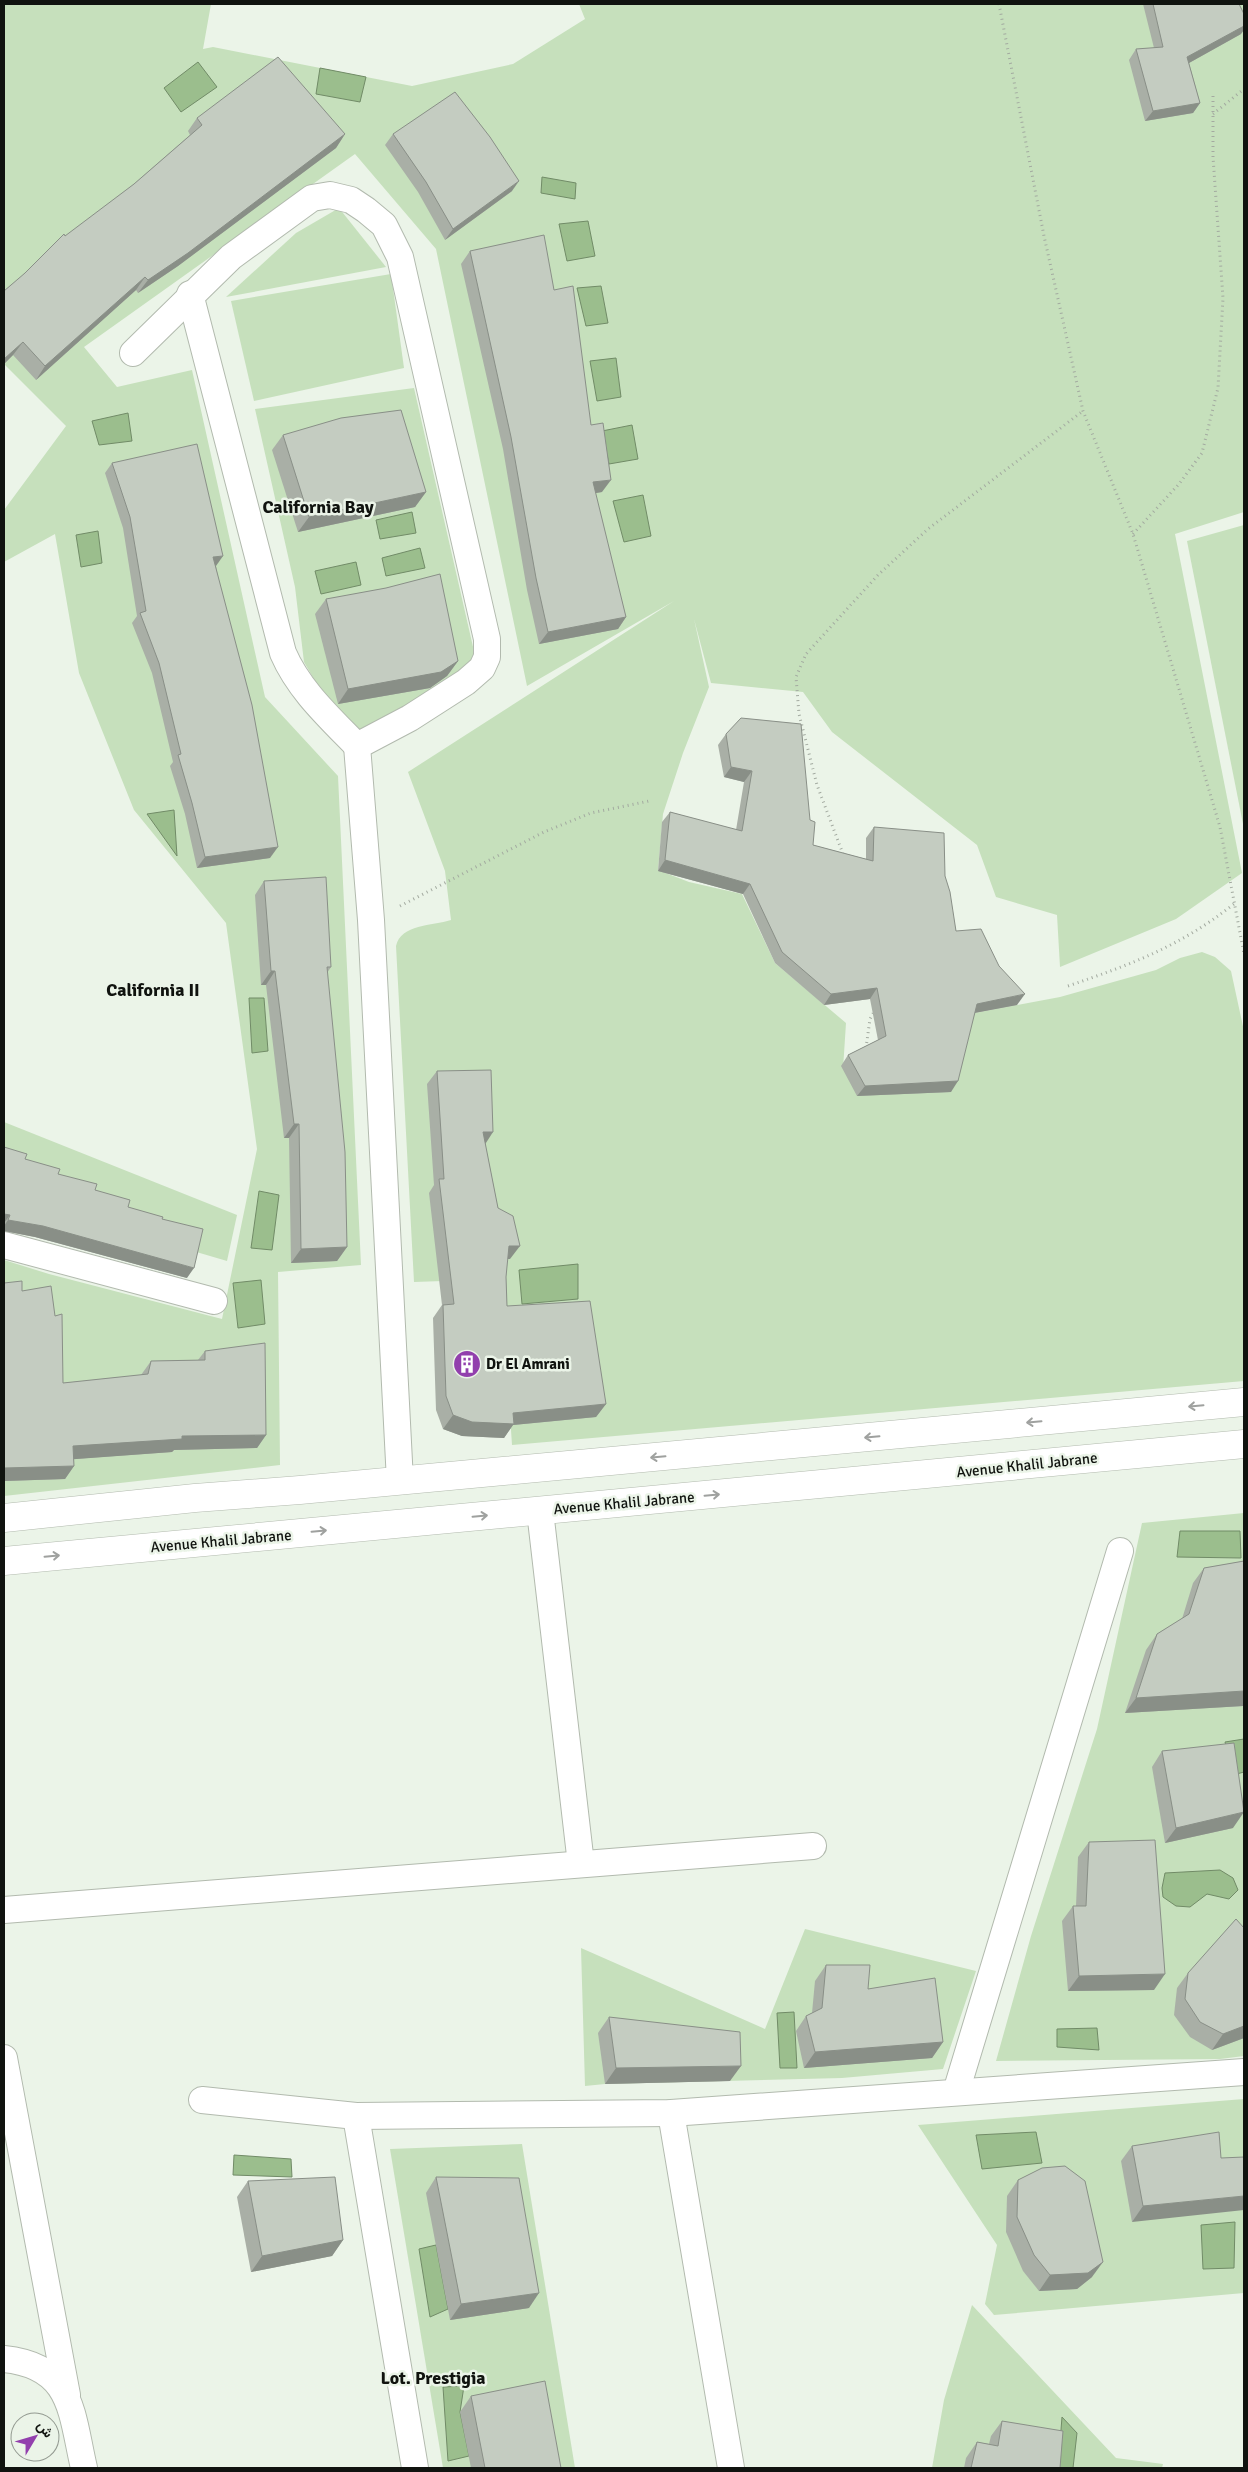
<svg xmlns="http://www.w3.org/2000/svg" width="1248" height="2472" font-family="Signika,Vazirmatn,sans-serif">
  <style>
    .green { fill: #c6e0bc }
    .water { fill: #9bbe8d; stroke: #718b67 }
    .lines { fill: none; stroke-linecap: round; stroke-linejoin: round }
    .street-casing { stroke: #b2baae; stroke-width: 28 }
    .primary-casing { stroke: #b2baae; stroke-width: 29 }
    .path { stroke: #a3aaa0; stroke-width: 3; stroke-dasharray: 1 4; stroke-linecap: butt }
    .street { stroke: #fff; stroke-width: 26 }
    .primary { stroke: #fff; stroke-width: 28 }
    .wall { fill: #a9afa6 }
    .shaded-wall { fill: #898f87 }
    .building { fill: #c4ccc1; stroke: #898f87 }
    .oneway { stroke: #9fa19f }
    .labels { text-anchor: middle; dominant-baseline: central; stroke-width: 5; stroke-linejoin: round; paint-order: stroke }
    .poi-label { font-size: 15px; font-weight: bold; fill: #10130f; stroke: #ebf4e8; text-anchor: start }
    .street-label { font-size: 15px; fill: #10130f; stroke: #ebf4e8 }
    .quarter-label { font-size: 18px; font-weight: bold; fill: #10130f; stroke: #ebf4e8 }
  </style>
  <rect width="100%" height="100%" fill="#ebf4e8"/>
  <!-- green -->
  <g class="green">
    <path d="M4 4H211L203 49 213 47 412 86 513 64 585 19 579 4H1244V512L1175 534 1242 873 1176 919 1060 967 1057 915 996 897 977 845 832 732 803 692 711 683 694 619 709 687 683 753 663 814 658 870 689 882 742 894 775 963 846 1023 843 1069 969 1014 1060 997 1156 970 1180 958 1202 952 1215 957 1231 971 1244 1031V1381L512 1445 501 1279 414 1282 396 946C401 924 432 926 451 920L445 871 408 772 674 601 527 686 436 249 355 154 84 347 117 387 192 370 265 697 338 776 361 1265 278 1272 280 1465 4 1496V1260L49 1274 222 1319 257 1149 226 923 134 810 79 673 55 534 4 562V510L66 426 4 364Z"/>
    <path d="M339 208 386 267 226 297 296 233Z"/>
    <path d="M391 274 404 368 254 401 231 301Z"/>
    <path d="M414 388 476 660 364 735 330 707 304 662 295 587 255 409Z"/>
    <path d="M1244 525V829L1187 541Z"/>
    <path d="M4 1122 237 1215 227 1261 193 1251 4 1159Z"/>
    <path d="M1244 1513V2056L1220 2059 996 2061 1031 1936 1097 1729 1142 1523Z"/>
    <path d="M805 1929 976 1971 943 2069 842 2078 605 2084 585 2086 581 1948 765 2029Z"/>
    <path d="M1244 2099V2293L994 2315 985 2304 997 2245 918 2125Z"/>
    <path d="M522 2144 575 2468H443L390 2149Z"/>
    <path d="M972 2305 1116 2458 1163 2464 1162 2468H932L944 2400Z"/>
  </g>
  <!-- water -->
  <g class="water">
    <path d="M198 62 217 87 181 112 164 88Z"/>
    <path d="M320 68 366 77 360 102 316 94Z"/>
    <path d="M542 177 576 183 575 199 541 193Z"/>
    <path d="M588 221 595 256 567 261 559 224Z"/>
    <path d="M601 286 608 323 586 326 577 288Z"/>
    <path d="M616 358 621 397 597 401 590 361Z"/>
    <path d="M128 413 132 441 99 445 92 421Z"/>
    <path d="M632 425 638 459 609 464 602 431Z"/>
    <path d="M643 495 651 536 624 542 613 501Z"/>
    <path d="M412 512 416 533 380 539 376 520Z"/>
    <path d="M98 531 102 563 81 567 76 535Z"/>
    <path d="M420 548 425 568 386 576 382 558Z"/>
    <path d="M356 562 361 585 321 594 315 571Z"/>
    <path d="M174 810 177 856 147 814Z"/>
    <path d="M249 998H264L268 1051 252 1053Z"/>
    <path d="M259 1191 279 1195 272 1250 251 1248Z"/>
    <path d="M578 1264V1299L522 1304 519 1270Z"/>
    <path d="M261 1280 265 1324 238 1328 233 1283Z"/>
    <path d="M1180 1531H1240L1241 1558 1177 1557Z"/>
    <path d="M1244 1739V1772L1233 1775 1225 1742Z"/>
    <path d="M1220 1870 1233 1878 1238 1890 1229 1899 1207 1894 1190 1907 1176 1906 1163 1897 1162 1888 1165 1873Z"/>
    <path d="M794 2012 797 2068H780L777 2013Z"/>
    <path d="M1097 2028 1099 2050 1057 2047V2029Z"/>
    <path d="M1036 2132 1042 2163 982 2169 976 2135Z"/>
    <path d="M234 2155 291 2159 292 2177 233 2175Z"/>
    <path d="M1235 2222 1234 2268 1203 2269 1201 2225Z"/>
    <path d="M436 2245 448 2309 430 2317 419 2249Z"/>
    <path d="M464 2386 460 2412 469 2456 448 2461 443 2387Z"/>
    <path d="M1062 2417 1077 2433 1073 2468H1058Z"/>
  </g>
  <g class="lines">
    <!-- street casing -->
    <g class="street-casing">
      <g id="street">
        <path d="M190 294 283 653C299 690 329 717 357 746"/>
        <path d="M133 353 231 257 312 198 330 195 351 200 366 210 384 225 400 257 487 639V657L482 668 466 682 410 718 357 746 371 920 400 1481"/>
        <path d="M4 1245 214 1301"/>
        <path d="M540 1511 581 1864"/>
        <path d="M4 1910 813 1846"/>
        <path d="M4 2058 67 2395"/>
        <path d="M956 2092 1120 1551"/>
        <path d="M202 2100 356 2116 671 2113 1244 2072"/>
        <path d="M671 2113 731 2468"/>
        <path d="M356 2116 415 2468"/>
        <path d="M4 2359C73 2366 71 2412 84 2468"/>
      </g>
    </g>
    <!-- primary casing -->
    <g class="primary-casing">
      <g id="primary">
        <path d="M4 1518 195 1498 300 1490 1244 1402"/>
        <path d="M4 1561 1244 1444"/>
      </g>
    </g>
    <!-- path -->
    <g class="path">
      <path d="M999 4 1044 236 1083 411 1133 534 1220 827 1244 954"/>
      <path d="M1213 114 1244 89"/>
      <path d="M1133 534 1179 484 1202 453 1218 388 1223 298 1213 157V96"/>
      <path d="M843 854 817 785 799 714 796 677 806 654 878 575 928 529 1083 411"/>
      <path d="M400 906 544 832 591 813 649 801"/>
      <path d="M1068 986C1132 964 1179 947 1234 904"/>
      <path d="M866 1048 870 1019 875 1010"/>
    </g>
    <!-- street -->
    <use href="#street" class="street"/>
    <!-- primary -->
    <use href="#primary" class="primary"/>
  </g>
  <!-- wall -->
  <g class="wall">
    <path d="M1143 4H1239L1241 34 1189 63 1200 103 1193 113 1145 121 1129 60 1136 49 1154 48Z"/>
    <path d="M197 118 345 134 336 148 178 266 138 293 136 290 36 380 13 355 4 364V291L134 184 190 135 188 131Z"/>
    <path d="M393 134 512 191 445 240 418 192 385 145Z"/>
    <path d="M470 251 554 290 591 425 602 492 595 493 626 617 618 629 539 644 527 590 503 449 461 264Z"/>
    <path d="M283 435 426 492 415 507 298 532 272 450Z"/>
    <path d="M112 463 216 566 270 858 197 868 185 814 170 766 173 762 152 673 132 623 137 616 123 528 105 473Z"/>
    <path d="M326 599 458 661 447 676 430 688 338 704 315 614Z"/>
    <path d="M726 734 810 820 813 845 866 859V838L874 827 945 876 956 931 1017 1005 974 1013 951 1092 857 1096 841 1066 848 1055 878 1040 870 999 824 1005 775 963 743 894 658 871 662 822 670 812 736 830 744 782 724 777 718 745Z"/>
    <path d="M264 881 331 967 327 973 347 1247 337 1261 291 1263 289 1138H284L266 985H261L255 895Z"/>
    <path d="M437 1071 485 1143 498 1208 510 1259H507L506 1277 507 1306 606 1404 596 1417 513 1425 504 1438 462 1436 443 1429 436 1410 433 1318 442 1305 429 1193 434 1185 427 1084Z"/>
    <path d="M4 1147 25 1159 58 1174 95 1190 128 1207 162 1219 187 1278 35 1237 4 1231Z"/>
    <path d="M4 1283 22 1291 63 1383 141 1375 151 1361 198 1360 205 1351 266 1435 257 1448 174 1450 172 1452 74 1459V1466L65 1479 4 1481Z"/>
    <path d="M1244 1561V1704L1243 1706 1125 1713 1146 1650 1157 1634 1182 1619 1193 1583 1204 1568Z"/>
    <path d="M1162 1751 1233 1828 1165 1843 1152 1767Z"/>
    <path d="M1089 1842 1154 1990 1068 1991 1062 1921 1073 1906H1076L1078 1857Z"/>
    <path d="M1244 1928V2038L1212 2050 1190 2037 1174 2015 1177 1988 1188 1973Z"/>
    <path d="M826 1965 868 1989 943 2042 932 2058 804 2068 796 2031 806 2016 812 2013 815 1981Z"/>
    <path d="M609 2017 730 2081 605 2084 598 2033Z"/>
    <path d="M1132 2146 1221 2158 1132 2222 1121 2161Z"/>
    <path d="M436 2177 529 2308 450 2320 426 2193Z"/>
    <path d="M1018 2180 1092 2277 1077 2289 1039 2291 1023 2271 1006 2232 1007 2196Z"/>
    <path d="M248 2181 343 2240 332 2256 251 2272 237 2197Z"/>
    <path d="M471 2396 561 2468H471L460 2412Z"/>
    <path d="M1002 2421 1060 2468H964L966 2458 977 2442 989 2444 991 2436Z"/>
  </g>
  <!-- shaded-wall -->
  <g class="shaded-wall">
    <path d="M1244 26V30L1241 34 1180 68 1187 57Z"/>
    <path d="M1200 103 1193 113 1145 121 1153 111Z"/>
    <path d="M345 134 336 148 178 266 138 293 148 280Z"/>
    <path d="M519 181 512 191 445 240 453 229Z"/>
    <path d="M145 277 136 290 36 380 45 366Z"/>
    <path d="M23 342 13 355 4 364V359Z"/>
    <path d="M611 480 602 492 584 495 593 482Z"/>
    <path d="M426 492 415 507 298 532 309 517Z"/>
    <path d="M223 556 216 566 206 568 213 557Z"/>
    <path d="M626 617 618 629 539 644 548 632Z"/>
    <path d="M458 661 447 676 430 688 338 704 348 689Z"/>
    <path d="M731 767 752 771 744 782 724 777Z"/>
    <path d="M278 847 270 858 197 868 205 857Z"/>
    <path d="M665 860 750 884 743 894 658 871Z"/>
    <path d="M271 971H275L266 985H261Z"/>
    <path d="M877 988 870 999 824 1005 831 994Z"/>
    <path d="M1025 994 1017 1005 969 1014 977 1004Z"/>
    <path d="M958 1081 951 1092 857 1096 865 1086Z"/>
    <path d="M294 1124H299L289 1138H284Z"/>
    <path d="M483 1132H493L484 1146Z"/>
    <path d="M4 1214 10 1215 4 1223Z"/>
    <path d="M8 1220 43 1226 194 1268 187 1278 35 1237 4 1231V1226Z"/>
    <path d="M509 1246H520L510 1259H499Z"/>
    <path d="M347 1247 337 1261 291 1263 301 1249Z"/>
    <path d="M606 1404 596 1417 513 1425 504 1438 462 1436 443 1429 453 1415 513 1413Z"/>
    <path d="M266 1435 257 1448 174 1450 172 1452 63 1460 73 1446 182 1436Z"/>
    <path d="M74 1466 65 1479 4 1481V1468Z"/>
    <path d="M1244 1691V1704L1243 1706 1125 1713 1136 1698Z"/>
    <path d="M1244 1812 1233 1828 1165 1843 1176 1828Z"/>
    <path d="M1165 1974 1154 1990 1068 1991 1079 1976Z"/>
    <path d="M1244 2026V2038L1212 2050 1223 2034Z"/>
    <path d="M943 2042 932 2058 804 2068 815 2052Z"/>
    <path d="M741 2066 730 2081 605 2084 616 2068Z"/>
    <path d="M1244 2196V2210L1132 2222 1143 2206Z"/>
    <path d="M343 2240 332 2256 251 2272 262 2256Z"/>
    <path d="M1103 2262 1092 2277 1077 2289 1039 2291 1050 2275Z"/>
    <path d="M539 2293 529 2308 450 2320 461 2304Z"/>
  </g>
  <!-- building -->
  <g class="building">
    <path d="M1153 4H1239L1244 14V26L1187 57 1200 103 1153 111 1136 49 1163 47Z"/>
    <path d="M278 57 345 134 188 253 148 280 145 277 45 366 23 342 4 359V291L25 273 64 234 65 236 134 184 202 125 197 118Z"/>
    <path d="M455 92 490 137 519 181 453 229 426 182 393 134Z"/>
    <path d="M544 235 554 290 573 286 591 425 603 423 611 480 593 482 626 617 548 632 536 578 511 437 470 251Z"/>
    <path d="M401 410 426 492 309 517 283 435 341 418Z"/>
    <path d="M197 444 223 556 213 557 252 705 278 847 205 857 192 803 178 755 181 754 159 663 140 613 146 611 130 517 112 463Z"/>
    <path d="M440 574 458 661 441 672 348 689 326 599 386 588Z"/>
    <path d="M741 718 801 724 810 820 815 822 813 845 873 861 874 827 944 833 945 876 950 892 956 931 981 929 999 966 1025 994 977 1004 958 1081 865 1086 848 1055 886 1036 877 988 831 994 782 952 750 884 665 860 670 812 742 831 752 771 731 767 726 734Z"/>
    <path d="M326 877 331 967H327L345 1152 347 1247 301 1249 299 1124H294L275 971H271L264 881Z"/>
    <path d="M491 1070 493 1132H483L498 1208 513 1216 520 1246H509L506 1277 507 1306 590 1301 606 1404 513 1413 514 1424 472 1422 453 1415 446 1396 443 1305 454 1304 439 1179H444L437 1071Z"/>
    <path d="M4 1147 27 1154 25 1159 60 1169 58 1174 97 1184 95 1190 130 1200 128 1207 163 1217 162 1219 203 1229 194 1268 43 1226 8 1220 10 1215 4 1214Z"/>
    <path d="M22 1281V1291L51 1286 55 1316 62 1314 63 1383 148 1374 151 1361 205 1360V1351L265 1343 266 1435 182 1436V1439L73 1446 74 1466 4 1468V1283Z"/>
    <path d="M1244 1561V1691L1136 1698 1157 1634 1189 1614 1204 1568Z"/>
    <path d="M1234 1743 1244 1812 1176 1828 1162 1751Z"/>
    <path d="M1155 1840 1165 1974 1079 1976 1073 1906H1086L1089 1842Z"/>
    <path d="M1236 1919 1244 1928V2026L1223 2034 1200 2022 1185 1999 1188 1973Z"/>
    <path d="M826 1965H870L868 1989 935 1978 943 2042 815 2052 806 2016 822 2008Z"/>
    <path d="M609 2017 740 2032 741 2066 616 2068Z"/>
    <path d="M1219 2132 1221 2158 1244 2157V2196L1143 2206 1132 2146Z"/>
    <path d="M1065 2166 1085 2181 1103 2262 1088 2273 1050 2275 1034 2255 1017 2217 1018 2180 1042 2168Z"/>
    <path d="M335 2177 343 2240 262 2256 248 2181Z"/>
    <path d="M436 2177 519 2178 539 2293 461 2304Z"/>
    <path d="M545 2381 561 2468H485L471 2396Z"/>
    <path d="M1002 2421 1063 2431 1060 2468H971L977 2442 998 2446Z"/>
  </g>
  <!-- one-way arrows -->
  <defs><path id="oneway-shaft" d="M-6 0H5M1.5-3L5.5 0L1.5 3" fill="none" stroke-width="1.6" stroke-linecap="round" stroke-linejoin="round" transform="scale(1.25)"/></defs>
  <g class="oneway">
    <use href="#oneway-shaft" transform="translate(1196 1406) rotate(175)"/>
    <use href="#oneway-shaft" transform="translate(1034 1422) rotate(175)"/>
    <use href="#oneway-shaft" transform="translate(872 1437) rotate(175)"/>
    <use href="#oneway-shaft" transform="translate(658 1457) rotate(175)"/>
    <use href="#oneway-shaft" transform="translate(712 1495) rotate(-5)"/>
    <use href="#oneway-shaft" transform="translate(480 1516) rotate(-5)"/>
    <use href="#oneway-shaft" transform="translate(319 1531) rotate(-5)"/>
    <use href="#oneway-shaft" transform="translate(52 1556) rotate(-5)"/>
  </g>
  <!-- icons -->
  <defs>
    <g id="building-disc" transform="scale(1.4375)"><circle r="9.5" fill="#923fad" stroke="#ebf4e8"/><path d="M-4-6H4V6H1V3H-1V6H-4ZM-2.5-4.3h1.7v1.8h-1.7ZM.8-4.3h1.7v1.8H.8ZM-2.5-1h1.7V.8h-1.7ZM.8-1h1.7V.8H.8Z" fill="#fff"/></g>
  </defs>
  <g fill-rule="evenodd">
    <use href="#building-disc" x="467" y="1364"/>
  </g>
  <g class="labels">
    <!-- poi labels -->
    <g class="poi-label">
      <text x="486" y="1364">Dr El Amrani</text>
    </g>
    <!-- street labels -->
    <g class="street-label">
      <text transform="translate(1027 1465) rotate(-6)">Avenue Khalil Jabrane</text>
      <text transform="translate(624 1503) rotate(-5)">Avenue Khalil Jabrane</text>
      <text transform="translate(221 1541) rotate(-5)">Avenue Khalil Jabrane</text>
    </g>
    <!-- quarter labels -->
    <g class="quarter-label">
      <text x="318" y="507">California Bay</text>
      <text x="153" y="990">California II</text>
      <text x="433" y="2378">Lot. Prestigia</text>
    </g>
  </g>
  <!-- border -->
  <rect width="1248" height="2472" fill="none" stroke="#10130f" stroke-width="10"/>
  <!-- north arrow -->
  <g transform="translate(35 2437) rotate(52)"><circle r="24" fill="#ebf4e8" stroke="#939a91"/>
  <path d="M0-4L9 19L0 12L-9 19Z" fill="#923fad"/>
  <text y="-8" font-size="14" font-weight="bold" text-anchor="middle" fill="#10130f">ش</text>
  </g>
</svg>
